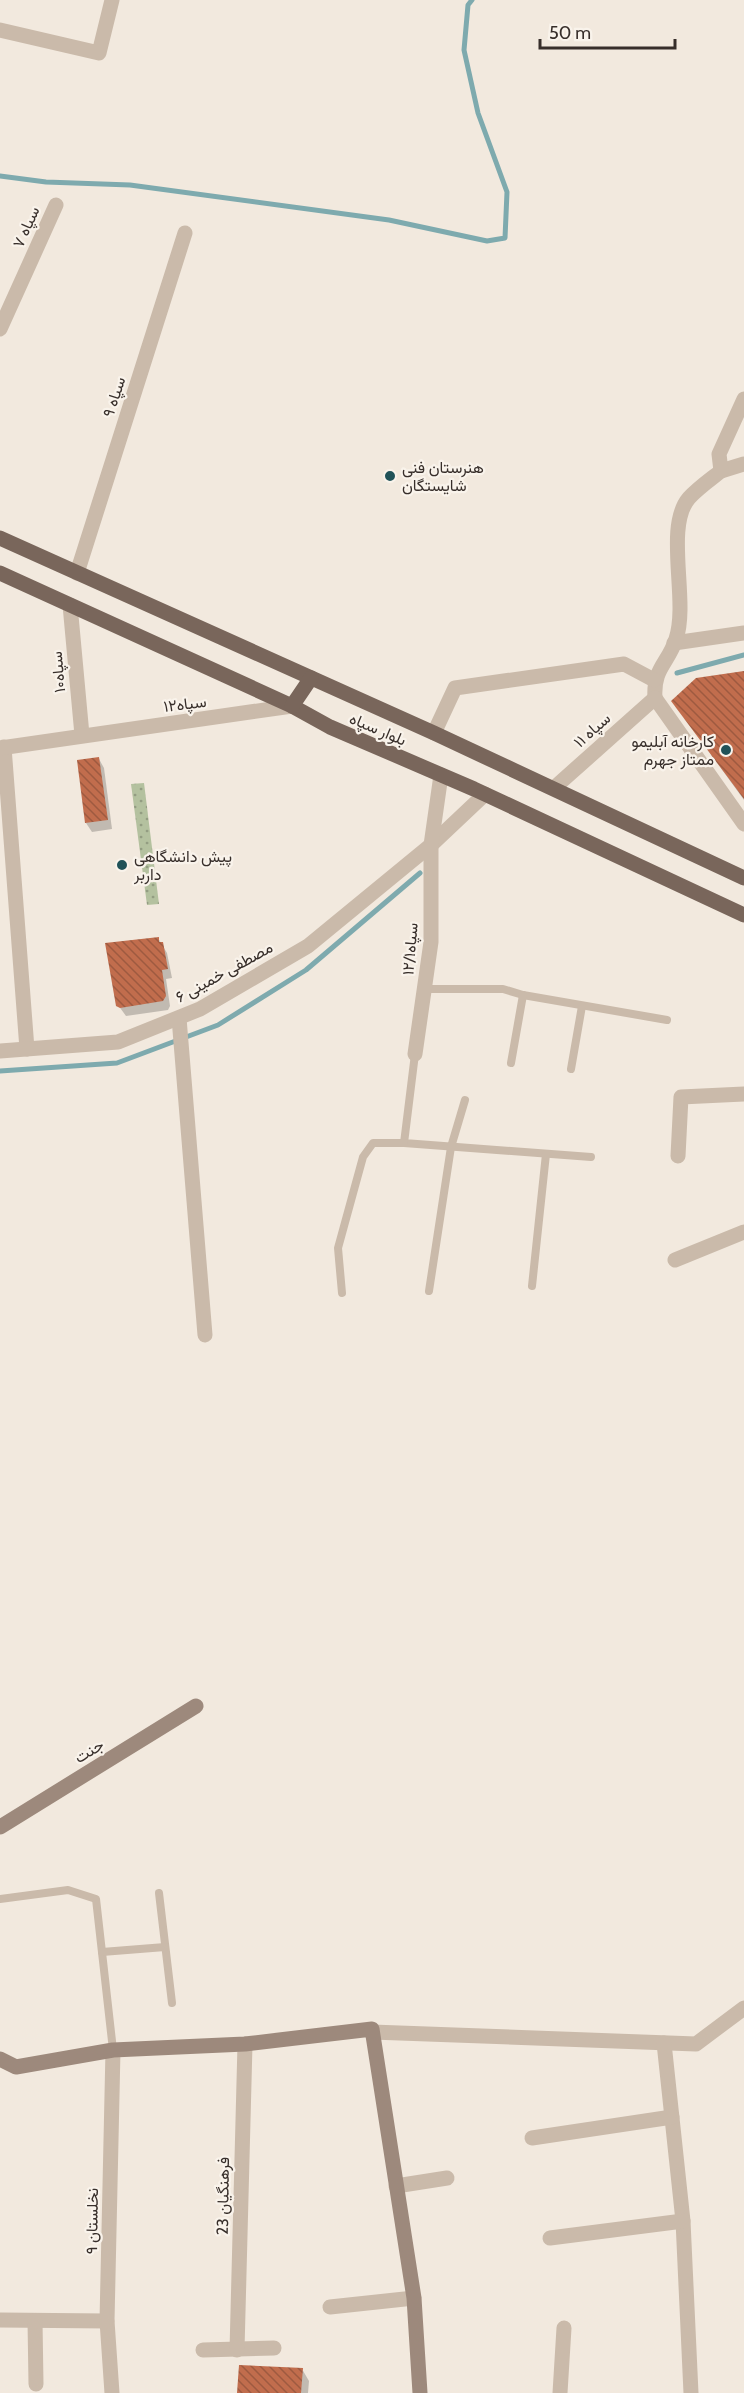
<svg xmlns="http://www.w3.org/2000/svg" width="744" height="2393" font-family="Cabin,Vazirmatn,sans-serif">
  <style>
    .green { fill: url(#green-dots) }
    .shadow { fill: #0003 }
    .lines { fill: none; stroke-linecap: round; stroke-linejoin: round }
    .stream { stroke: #7eaaae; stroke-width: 5 }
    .building { fill: url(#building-back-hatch) }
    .lane { stroke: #cabaaa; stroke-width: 8 }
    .street { stroke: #cabaaa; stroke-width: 15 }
    .secondary { stroke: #9d897c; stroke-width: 15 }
    .primary { stroke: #79665b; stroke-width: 15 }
    .poi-dot { fill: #205258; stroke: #f9f3eb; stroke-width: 2 }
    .labels { text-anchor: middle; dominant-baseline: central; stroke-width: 4.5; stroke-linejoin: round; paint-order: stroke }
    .street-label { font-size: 16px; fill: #372e2a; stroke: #f9f3eb }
    .poi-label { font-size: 16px; fill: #372e2a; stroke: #f9f3eb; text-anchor: start }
  </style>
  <defs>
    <pattern id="green-dots" width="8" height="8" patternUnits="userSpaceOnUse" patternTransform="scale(1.5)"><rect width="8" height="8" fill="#b4c19f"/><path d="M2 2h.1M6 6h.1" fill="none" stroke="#939d82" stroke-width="1.8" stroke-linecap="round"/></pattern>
    <pattern id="building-back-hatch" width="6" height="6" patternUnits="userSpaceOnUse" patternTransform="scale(1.5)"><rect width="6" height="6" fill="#c16d4d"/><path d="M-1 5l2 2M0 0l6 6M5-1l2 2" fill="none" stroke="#9e5a40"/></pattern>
  </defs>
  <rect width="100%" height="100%" fill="#f2e9de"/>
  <!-- green -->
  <path class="green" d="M144 783 159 904 147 905 131 784Z"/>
  <!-- shadow -->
  <g class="shadow">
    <path d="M744 673V800L673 702Z"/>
    <path d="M99 759 104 768 112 829 92 832 86 823 78 761Z"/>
    <path d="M158 938 167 953 172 978 166 979 170 1006 168 1010 126 1016 118 1005Z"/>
    <path d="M302 2369 309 2381 308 2393H239Z"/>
  </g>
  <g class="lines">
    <!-- stream -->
    <g class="stream">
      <path d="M0 176 46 182 130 185 389 220 487 241 505 238 507 192 478 113 464 50 468 5 472 0"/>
      <path d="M677 673 744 655"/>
      <path d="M0 1071 117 1063 218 1025 306 970 420 873"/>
    </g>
  </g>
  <!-- building -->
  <g class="building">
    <path d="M744 671V799L671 701 696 678Z"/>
    <path d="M99 757 108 820 85 823 77 760Z"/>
    <path d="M159 937V942H163L168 969 162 970 166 996 163 1001 120 1008 116 1006 105 943Z"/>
    <path d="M239 2365 303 2368 301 2393H237Z"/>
  </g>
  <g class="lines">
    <!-- lane -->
    <g class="lane">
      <path d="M424 989H503L523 995 667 1020"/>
      <path d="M415 1054 404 1143 591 1157"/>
      <path d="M511 1063 523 995"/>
      <path d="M571 1069 582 1006"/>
      <path d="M532 1286 546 1154"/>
      <path d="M429 1291 451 1147 465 1100"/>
      <path d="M342 1293 338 1248 363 1157 373 1143H404"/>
      <path d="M159 1893 172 2003"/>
      <path d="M0 1899 68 1890 96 1899 113 2050"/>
      <path d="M102 1952 165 1947"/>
    </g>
    <!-- street -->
    <g class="street">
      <path d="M0 30 99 53 112 0"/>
      <path d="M0 329 56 205"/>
      <path d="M721 471 744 464"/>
      <path d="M77 573 185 233"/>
      <path d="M70 605 82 735"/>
      <path d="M674 643 744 633"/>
      <path d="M655 698C653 668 668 664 676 639 689 601 664 527 689 498 698 488 711 479 721 471L719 454 744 399"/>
      <path d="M655 698 744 824"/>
      <path d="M434 733 455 688 624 664 654 680"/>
      <path d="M4 747 27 1049"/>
      <path d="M0 748 292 706"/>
      <path d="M554 788 655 698"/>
      <path d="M179 1018 205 1335"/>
      <path d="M0 1051 118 1042 200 1009 308 946 431 845 485 794"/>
      <path d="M415 1054 431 942V845L441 775"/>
      <path d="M678 1156 681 1097 744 1094"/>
      <path d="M675 1260 744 1232"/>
      <path d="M372 2032 696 2044 744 2008"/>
      <path d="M664 2043 683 2221 691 2393"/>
      <path d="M532 2138 672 2117"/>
      <path d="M396 2186 447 2178"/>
      <path d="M550 2238 683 2221"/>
      <path d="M330 2307 414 2298"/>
      <path d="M0 2320 107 2321"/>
      <path d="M35 2321 36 2384"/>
      <path d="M203 2350 274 2348"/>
      <path d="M237 2350 245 2044"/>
      <path d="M112 2393 107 2321 113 2050"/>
      <path d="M560 2393 564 2328"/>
    </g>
    <!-- secondary -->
    <g class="secondary">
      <path d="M0 1827 196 1706"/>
      <path d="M0 2059 16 2067 113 2050 245 2044 372 2029 414 2298 420 2393"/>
    </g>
    <!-- primary -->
    <g class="primary">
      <path d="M0 538 434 733 744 878"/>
      <path d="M0 573 292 706 330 727 474 789 744 915"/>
      <path d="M292 706 311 678"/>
    </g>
  </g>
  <!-- markers -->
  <g class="poi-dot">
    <circle cx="390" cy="476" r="6"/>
    <circle cx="726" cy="750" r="6"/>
    <circle cx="122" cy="865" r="6"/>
  </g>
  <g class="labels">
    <!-- street labels -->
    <g class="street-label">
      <text transform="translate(26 227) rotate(-66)">سپاه ۷</text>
      <text transform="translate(114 397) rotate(-72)">سپاه ۹</text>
      <text transform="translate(58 672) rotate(-95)">سپاه۱۰</text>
      <text transform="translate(185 704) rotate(-7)">سپاه۱۲</text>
      <text transform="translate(378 729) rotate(23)">بلوار سپاه</text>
      <text transform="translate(592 730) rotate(-42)">سپاه ۱۱</text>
      <text transform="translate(410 949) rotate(-85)">سپاه۱۲/۱</text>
      <text transform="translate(224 972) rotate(-29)">مصطفی خمینی ۶</text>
      <text transform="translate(89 1751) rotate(-32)">جنت</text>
      <text transform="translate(223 2196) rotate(-89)">فرهنگیان 23</text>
      <text transform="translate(92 2221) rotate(-89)">نخلستان ۹</text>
    </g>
    <!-- poi labels -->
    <g class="poi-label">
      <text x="402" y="467">هنرستان فنی<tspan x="402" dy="18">شایستگان</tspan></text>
      <text x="714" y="741" text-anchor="end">کارخانه آبلیمو<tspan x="714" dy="18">ممتاز جهرم</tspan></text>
      <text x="134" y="856">پیش دانشگاهی<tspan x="134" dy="18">داربر</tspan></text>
    </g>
  </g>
  <!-- scale -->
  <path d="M540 39v9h135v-9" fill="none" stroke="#372e2a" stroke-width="3"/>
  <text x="549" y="39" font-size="18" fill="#372e2a" stroke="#f9f3eb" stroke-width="4.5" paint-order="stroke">50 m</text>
</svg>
